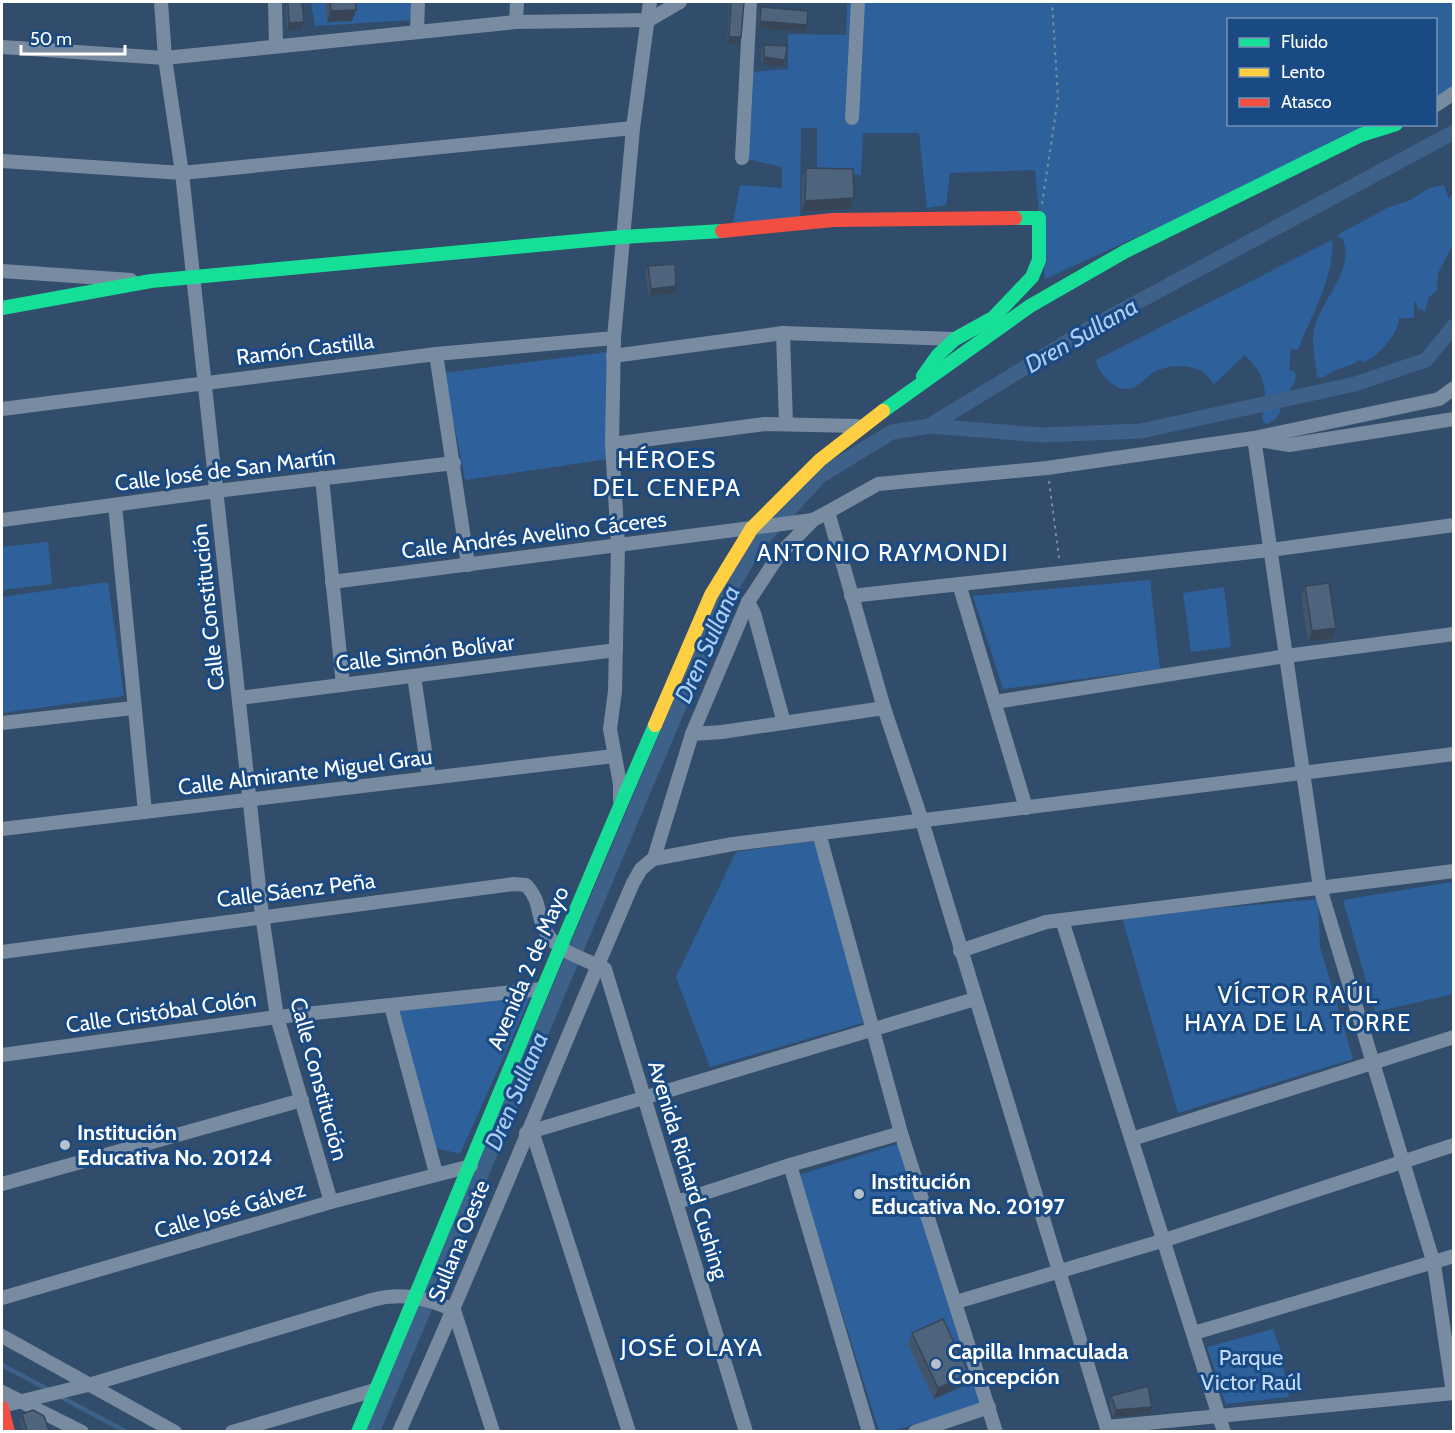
<svg xmlns="http://www.w3.org/2000/svg" width="1455" height="1433" font-family="Cabin,sans-serif">
  <style>
    .green { fill: #2e619b }
    .lines { fill: none; stroke-linecap: round; stroke-linejoin: round }
    .stream { stroke: #3e618a; stroke-width: 4.5 }
    .canal { stroke: #3e618a; stroke-width: 15 }
    .path { stroke: #788ba1; stroke-width: 2; stroke-dasharray: 3 4.5; stroke-linecap: butt }
    .street { stroke: #788ba1; stroke-width: 14 }
    .fast { stroke: #16e098; stroke-width: 14 }
    .slow { stroke: #ffcf43; stroke-width: 14 }
    .jam { stroke: #f24e42; stroke-width: 14 }
    .wall { fill: #43556b }
    .shaded-wall { fill: #374557 }
    .building { fill: #4e637c; stroke: #374557; stroke-width: 1.5 }
    .poi-dot { fill: #b7c0cb; stroke: #1a4a83; stroke-width: 2 }
    .labels { text-anchor: middle; dominant-baseline: central; stroke-width: 6; stroke-linejoin: round; paint-order: stroke }
    .street-label { font-size: 22px; fill: #fff; stroke: #1a4a83 }
    .poi-label { font-size: 22px; font-weight: bold; fill: #fff; stroke: #1a4a83; text-anchor: start }
    .park-label { font-size: 22px; fill: #c4ddf8; stroke: #1a4a83 }
    .water-label { font-size: 24px; font-style: italic; fill: #abcdf3; stroke: #1a4a83 }
    .neighbourhood-label { font-size: 24px; letter-spacing: 1.5px; fill: #fff; stroke: #1a4a83 }
  </style>
  <rect width="100%" height="100%" fill="#324c6b"/>
  <!-- green -->
  <g class="green">
    <path d="M311 2H411V20L315 26Z"/>
    <path d="M842 2H1452L1453 88 1436 99V20H1228V124L1382 125 1045 279 1035 170 950 173 946 205 927 208 919 133H863L861 175 817 172V128H801L800 217 733 223 740 185 782 188V167L742 158 751 72 788 69V34L846 35 847 3Z"/>
    <path d="M1444 185 1449 199 1453 192V244L1438 273 1437 290 1429 297 1425 311 1418 309 1416 302 1414 303V318H1399C1399 333 1378 357 1364 362L1357 360 1356 363 1338 369 1321 378 1317 377C1316 362 1311 344 1314 330 1320 300 1357 269 1342 238H1338L1339 234 1389 207 1408 201 1430 188Z"/>
    <path d="M1332 240C1335 276 1311 316 1298 350L1291 349 1289 370 1295 372C1297 382 1293 385 1287 393 1278 406 1285 417 1266 424L1262 419C1268 388 1266 377 1245 355L1214 384C1210 380 1207 374 1201 371 1186 363 1165 365 1151 374 1145 379 1139 385 1132 388 1117 394 1098 374 1096 360Z"/>
    <path d="M607 352 608 459 465 480 444 373Z"/>
    <path d="M48 542 52 584 2 590V547Z"/>
    <path d="M1150 580 1160 669 1003 689 973 596Z"/>
    <path d="M108 582 124 696 2 713V597Z"/>
    <path d="M1224 587 1231 647 1191 652 1183 593Z"/>
    <path d="M822 840 863 1023 710 1067 676 977 736 852Z"/>
    <path d="M1451 882 1454 891 1453 994 1375 1012 1343 900Z"/>
    <path d="M1318 899 1320 947 1353 1059 1178 1113 1122 917Z"/>
    <path d="M532 993 460 1154 432 1147 398 1011Z"/>
    <path d="M900 1143 981 1405 892 1431H879L799 1175Z"/>
    <path d="M1273 1329 1280 1349 1289 1397 1226 1404 1207 1347Z"/>
  </g>
  <g class="lines">
    <!-- stream -->
    <g class="stream">
      <path d="M2 1365 49 1390"/>
      <path d="M59 1396 127 1432"/>
    </g>
    <!-- canal -->
    <g class="canal">
      <path d="M929 426 1042 435 1141 431 1355 384 1426 360 1454 326"/>
      <path d="M372 1432 723 602 755 547 820 476 892 432 929 426 1093 326 1454 132"/>
    </g>
    <!-- path -->
    <g class="path">
      <path d="M1042 204 1058 98 1052 2"/>
      <path d="M1049 481 1059 558"/>
    </g>
    <!-- street -->
    <g class="street">
      <path d="M161 2 165 58 182 173 262 915 277 1017 331 1202"/>
      <path d="M275 2 276 45"/>
      <path d="M516 22 517 2"/>
      <path d="M417 31 418 2"/>
      <path d="M2 47 165 58 516 22 649 20 680 2"/>
      <path d="M1436 105 1454 93"/>
      <path d="M852 118 858 2"/>
      <path d="M742 158 750 2"/>
      <path d="M2 161 182 173 633 128"/>
      <path d="M2 271 131 280"/>
      <path d="M783 333 786 424"/>
      <path d="M436 354 468 565"/>
      <path d="M613 356 783 333 955 339"/>
      <path d="M2 409 436 354 614 338"/>
      <path d="M1254 438 1320 888 1434 1264 1453 1393"/>
      <path d="M1259 440 1289 445 1454 419"/>
      <path d="M612 444 765 424 857 426 861 428"/>
      <path d="M322 478 343 685"/>
      <path d="M115 505 145 812"/>
      <path d="M828 512 884 708 922 821 1108 1432"/>
      <path d="M2 520 216 491 454 463"/>
      <path d="M332 582 813 520"/>
      <path d="M959 584 1026 808"/>
      <path d="M851 596 1270 550 1454 525"/>
      <path d="M748 602 754 613 784 723"/>
      <path d="M414 676 429 778"/>
      <path d="M239 698 616 650"/>
      <path d="M995 702 1286 656 1454 634"/>
      <path d="M2 723 133 708"/>
      <path d="M692 734 722 732 884 708"/>
      <path d="M620 800V784L610 729 615 691 618 545 612 444 614 338 633 128 650 2"/>
      <path d="M2 829 614 756"/>
      <path d="M819 833 901 1133 996 1432"/>
      <path d="M654 858 692 734 748 602 779 555 813 520 828 512 878 484 1047 468 1254 438 1439 399 1454 388"/>
      <path d="M1062 920 1224 1432"/>
      <path d="M960 951 1046 922 1454 871"/>
      <path d="M2 952 514 884 526 885C542 902 536 915 546 932 558 953 584 958 605 969L746 1432"/>
      <path d="M391 1006 436 1173"/>
      <path d="M2 1055 277 1017 541 989"/>
      <path d="M532 1131 629 1432"/>
      <path d="M526 1133 975 999"/>
      <path d="M1132 1139 1454 1037"/>
      <path d="M790 1165 869 1432"/>
      <path d="M2 1184 302 1100"/>
      <path d="M677 1202 790 1165 901 1133"/>
      <path d="M2 1298 331 1202 471 1166"/>
      <path d="M956 1302 1165 1240 1454 1145"/>
      <path d="M1194 1333 1454 1256"/>
      <path d="M2 1336 175 1432"/>
      <path d="M2 1392 82 1432"/>
      <path d="M2 1406 92 1384 372 1300C401 1292 427 1298 454 1310L493 1432"/>
      <path d="M1107 1427 1454 1393"/>
      <path d="M232 1432 375 1390"/>
      <path d="M399 1432C481 1251 554 1066 633 883L641 869 653 859 733 844 1454 754"/>
      <path d="M915 1432 989 1407"/>
    </g>
    <!-- fast -->
    <g class="fast">
      <path d="M2 308 151 281 622 237 722 231"/>
      <path d="M923 376 938 355 955 339 993 318 1032 277 1039 260V218H1015"/>
      <path d="M883 411 1030 306 1126 251 1361 135 1396 124"/>
      <path d="M358 1432C458 1197 553 959 655 725"/>
    </g>
    <!-- slow -->
    <path class="slow" d="M655 725 711 595 752 528 820 460 883 411"/>
    <!-- jam -->
    <g class="jam">
      <path d="M722 231 833 220 1015 218"/>
      <path d="M2 1408 8 1432"/>
    </g>
  </g>
  <!-- wall -->
  <g class="wall">
    <path d="M287 2H302L301 29 287 30 285 7Z"/>
    <path d="M326 2H356L352 21 327 22Z"/>
    <path d="M729 2H744L738 44H727Z"/>
    <path d="M761 7 807 25 804 32 758 28V14Z"/>
    <path d="M764 45 785 60 783 67 762 64 761 52Z"/>
    <path d="M806 168 854 198 850 209 801 212 802 179Z"/>
    <path d="M648 266 674 293 649 296 645 273Z"/>
    <path d="M1305 586 1336 628 1332 639 1308 641 1301 596Z"/>
    <path d="M912 1333 969 1374 965 1385 934 1399 908 1344Z"/>
    <path d="M1111 1396 1152 1407 1150 1414 1113 1417 1109 1403Z"/>
    <path d="M22 1414 49 1431H23L20 1420Z"/>
  </g>
  <!-- shaded-wall -->
  <g class="shaded-wall">
    <path d="M356 10 352 21 327 22 331 11Z"/>
    <path d="M760 21 807 25 804 32 758 28Z"/>
    <path d="M304 22 301 29 287 30 289 23Z"/>
    <path d="M729 37H741L738 44H727Z"/>
    <path d="M764 57 785 60 783 67 762 64Z"/>
    <path d="M854 198 850 209 801 212 805 201Z"/>
    <path d="M676 286 674 293 649 296 651 289Z"/>
    <path d="M1336 628 1332 639 1308 641 1312 631Z"/>
    <path d="M969 1374 965 1385 934 1399 938 1388Z"/>
    <path d="M1152 1407 1150 1414 1113 1417 1116 1410Z"/>
  </g>
  <!-- building -->
  <g class="building">
    <path d="M288 2H302L304 22 289 23Z"/>
    <path d="M330 2H356V10L331 11Z"/>
    <path d="M731 2H744L741 37H729Z"/>
    <path d="M761 7 808 11 807 25 760 21Z"/>
    <path d="M764 45 787 46 785 60 764 57Z"/>
    <path d="M806 168 853 169 854 198 805 201Z"/>
    <path d="M675 264 676 286 651 289 648 266Z"/>
    <path d="M1329 583 1336 628 1312 631 1305 586Z"/>
    <path d="M943 1319 969 1374 938 1388 912 1333Z"/>
    <path d="M1148 1386 1152 1407 1116 1410 1111 1396Z"/>
    <path d="M33 1410 44 1416 49 1431H27L22 1414Z"/>
  </g>
  <!-- markers -->
  <g class="poi-dot">
    <circle cx="65" cy="1145" r="6"/>
    <circle cx="859" cy="1194" r="6"/>
    <circle cx="936" cy="1364" r="6"/>
  </g>
  <g class="labels">
    <!-- street labels -->
    <g class="street-label">
      <text transform="translate(305 349) rotate(-7)">Ramón Castilla</text>
      <text transform="translate(225 470) rotate(-7)">Calle José de San Martín</text>
      <text transform="translate(534 535) rotate(-7)">Calle Andrés Avelino Cáceres</text>
      <text transform="translate(208 607) rotate(-96)">Calle Constitución</text>
      <text transform="translate(425 653) rotate(-7)">Calle Simón Bolívar</text>
      <text transform="translate(305 772) rotate(-7)">Calle Almirante Miguel Grau</text>
      <text transform="translate(296 890) rotate(-7)">Calle Sáenz Peña</text>
      <text transform="translate(528 968) rotate(-67)">Avenida 2 de Mayo</text>
      <text transform="translate(161 1012) rotate(-8)">Calle Cristóbal Colón</text>
      <text transform="translate(319 1079) rotate(75)">Calle Constitución</text>
      <text transform="translate(688 1170) rotate(73)">Avenida Richard Cushing</text>
      <text transform="translate(230 1210) rotate(-16)">Calle José Gálvez</text>
      <text transform="translate(459 1241) rotate(-68)">Sullana Oeste</text>
    </g>
    <!-- poi labels -->
    <g class="poi-label">
      <text x="77" y="1132">Institución<tspan x="77" dy="25">Educativa No. 20124</tspan></text>
      <text x="871" y="1181">Institución<tspan x="871" dy="25">Educativa No. 20197</tspan></text>
      <text x="948" y="1351">Capilla Inmaculada<tspan x="948" dy="25">Concepción</tspan></text>
    </g>
    <!-- park labels -->
    <g class="park-label">
      <text x="1251" y="1357">Parque<tspan x="1251" dy="25">Victor Raúl</tspan></text>
    </g>
    <!-- water labels -->
    <g class="water-label">
      <text transform="translate(1081 335) rotate(-30)">Dren Sullana</text>
      <text transform="translate(707 644) rotate(-66)">Dren Sullana</text>
      <text transform="translate(516 1091) rotate(-67)">Dren Sullana</text>
    </g>
    <!-- neighbourhood labels -->
    <g class="neighbourhood-label">
      <text x="667" y="459">HÉROES<tspan x="667" dy="28">DEL CENEPA</tspan></text>
      <text x="883" y="552">ANTONIO RAYMONDI</text>
      <text x="1298" y="994">VÍCTOR RAÚL<tspan x="1298" dy="28">HAYA DE LA TORRE</tspan></text>
      <text x="692" y="1347">JOSÉ OLAYA</text>
    </g>
  </g>
  <!-- border -->
  <rect width="1455" height="1433" fill="none" stroke="#ffffff" stroke-width="6"/>
  <!-- legend -->
  <rect x="1227" y="18" width="210" height="108" fill="#1a4a83" stroke="#7692b5" stroke-width="1.5"/>
  <rect x="1239" y="38" width="30" height="9" fill="#16e098" stroke="#7692b5" stroke-width="1.5"/>
  <text x="1281" y="48" font-size="18" fill="#ffffff">Fluido</text>
  <rect x="1239" y="68" width="30" height="9" fill="#ffcf43" stroke="#7692b5" stroke-width="1.5"/>
  <text x="1281" y="78" font-size="18" fill="#ffffff">Lento</text>
  <rect x="1239" y="98" width="30" height="9" fill="#f24e42" stroke="#7692b5" stroke-width="1.5"/>
  <text x="1281" y="108" font-size="18" fill="#ffffff">Atasco</text>
  <!-- scale -->
  <path d="M21 45v9h104v-9" fill="none" stroke="#ffffff" stroke-width="3"/>
  <text x="30" y="45" font-size="18" fill="#ffffff" stroke="#1a4a83" stroke-width="4.5" paint-order="stroke">50 m</text>
</svg>
